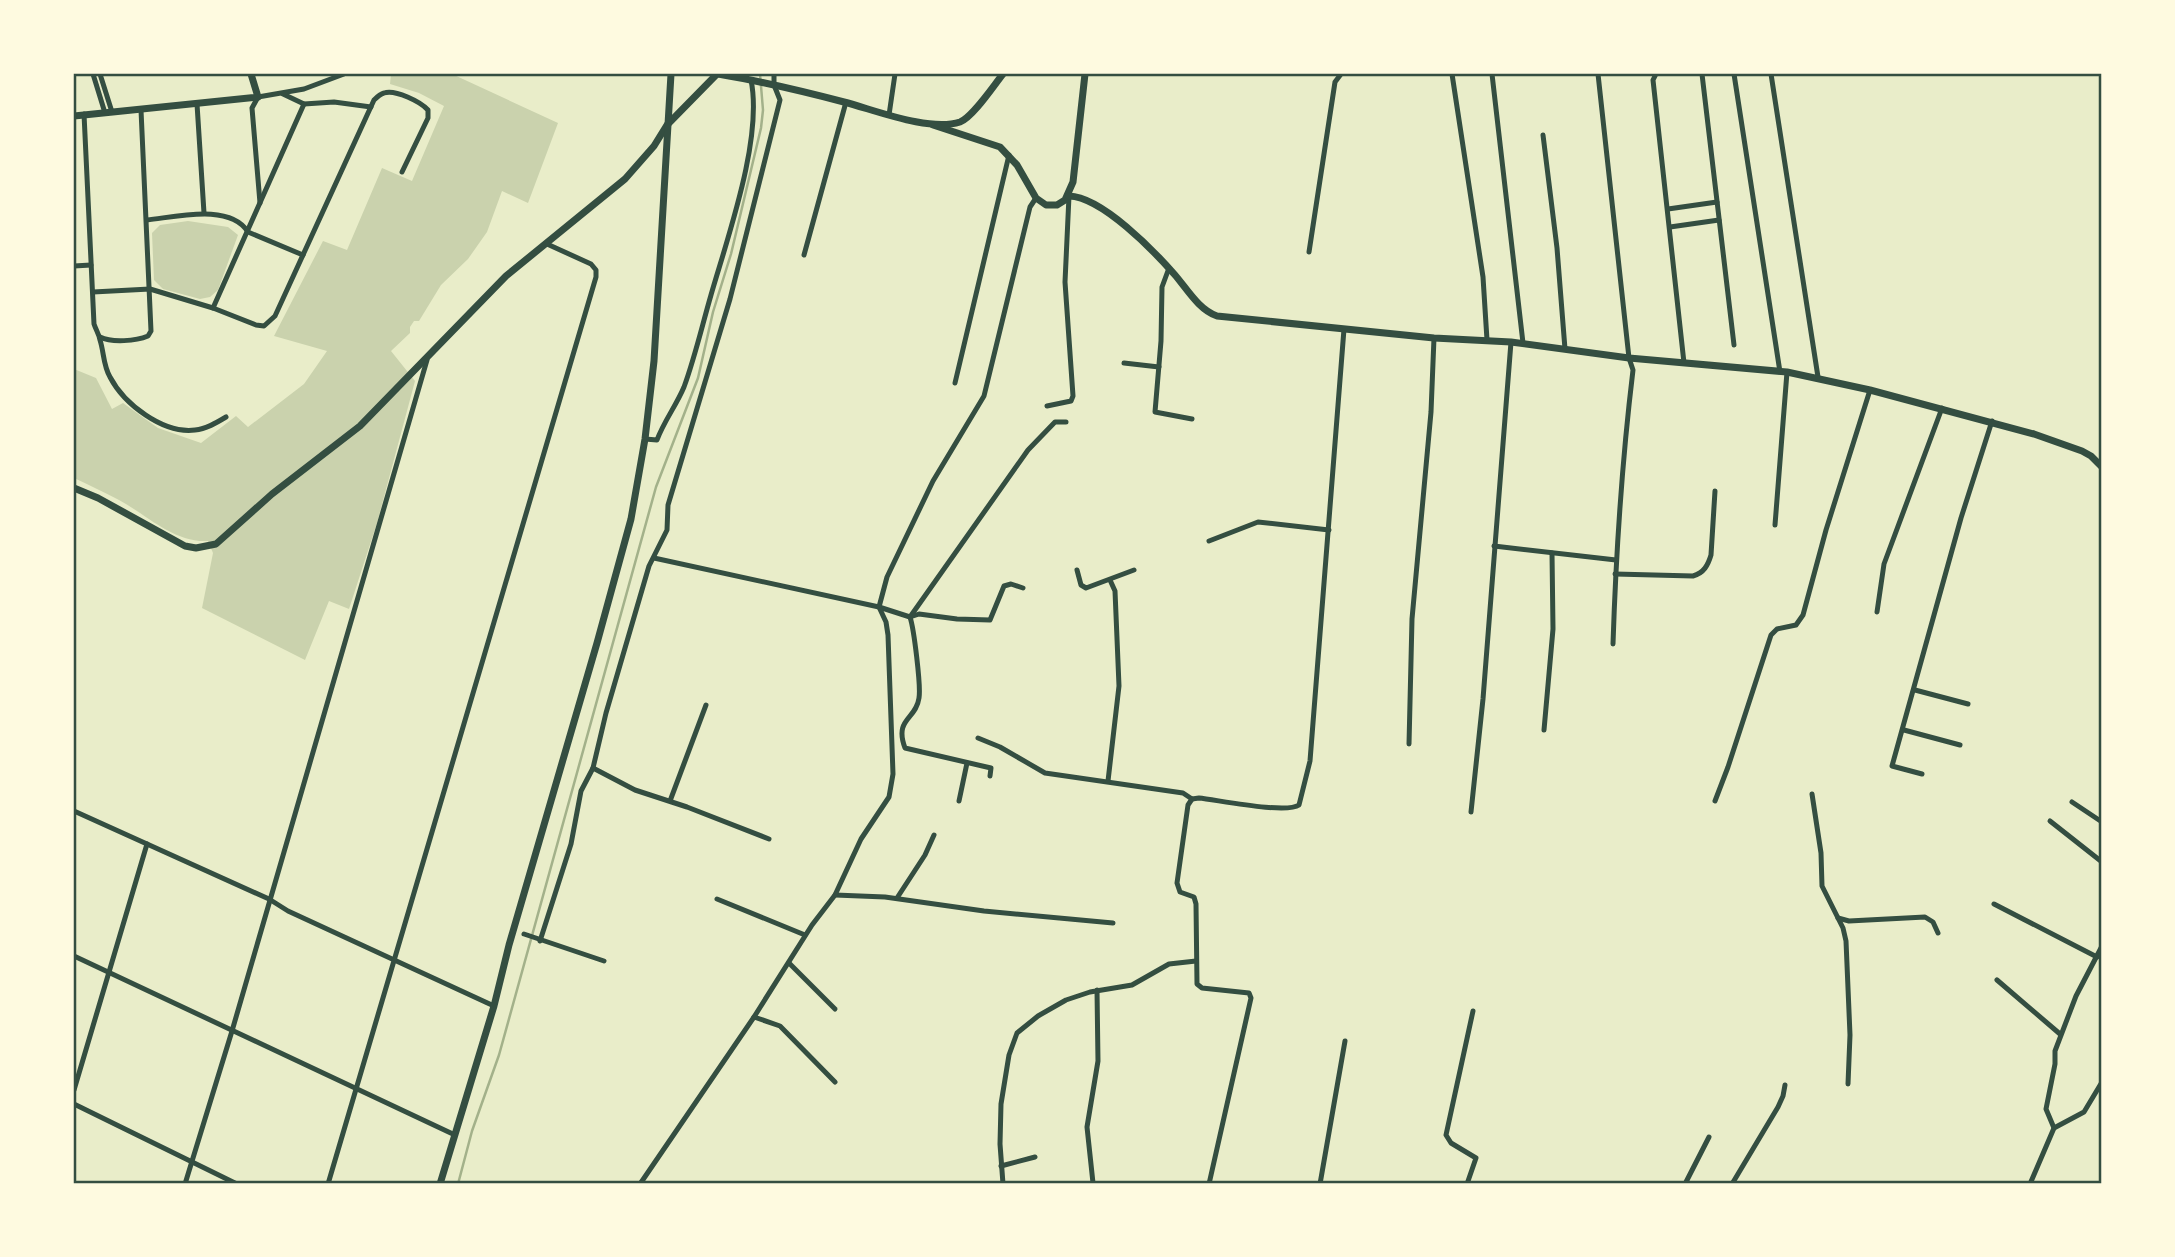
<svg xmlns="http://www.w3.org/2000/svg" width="2175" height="1257" font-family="'PT Sans Narrow',sans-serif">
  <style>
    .green { fill: #cad2ad }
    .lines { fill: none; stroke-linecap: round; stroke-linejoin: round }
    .stream { stroke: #a3b18a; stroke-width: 2.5 }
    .minor { stroke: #344e41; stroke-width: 5 }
    .tertiary { stroke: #344e41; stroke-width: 7 }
    .neatline { fill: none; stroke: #344e41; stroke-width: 2.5 }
  </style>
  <rect width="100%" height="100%" fill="#e9edc9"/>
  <!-- green -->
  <g class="green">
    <path d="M391 74H452L558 123 528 203 502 191 487 232 468 259 441 285 419 321H414L410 327V333L391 351 415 381 377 523 349 609 329 601 305 660 202 608 213 553 208 541C174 543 147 515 119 500 104 492 89 485 74 478V369L96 378 112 409 123 403 158 428 201 443 236 416 248 427 304 384 327 351 274 336 323 241 347 250 382 168 412 181 444 106 419 93 390 84Z"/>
    <path d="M188 221 228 227 238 235 218 290 210 297 200 299 163 289 154 280 152 233 160 225Z"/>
  </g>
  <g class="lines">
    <!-- stream -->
    <path class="stream" d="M458 1184 472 1131 499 1055 656 487 698 378 713 312 731 254 761 128 763 110 760 74"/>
    <!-- minor -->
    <g class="minor">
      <path d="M93 74 105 113"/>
      <path d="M100 74 112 112"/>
      <path d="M1452 74 1483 277 1487 340"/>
      <path d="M1492 74 1523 343"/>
      <path d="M1598 74 1629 358 1633 370C1622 461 1616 552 1613 644"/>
      <path d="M1656 74 1653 80 1684 363"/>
      <path d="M1702 74 1734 345"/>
      <path d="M1734 74 1780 372"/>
      <path d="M1771 74 1818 377"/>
      <path d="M283 94 304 104 334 102 371 107"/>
      <path d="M197 104 204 213"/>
      <path d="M84 114 94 324C96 330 99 334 100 340 104 352 103 365 110 377 124 404 163 434 195 430 206 429 216 423 226 417"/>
      <path d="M889 115 895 74"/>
      <path d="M1543 135 1557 248 1565 349"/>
      <path d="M260 203 252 108 258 97 304 89 344 74"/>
      <path d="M1668 209 1717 202"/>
      <path d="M147 220C176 217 230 203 248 232L303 255"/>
      <path d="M1670 227 1719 220"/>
      <path d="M1309 252 1335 82 1341 74"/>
      <path d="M804 255 846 102"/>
      <path d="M74 266 91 265"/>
      <path d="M1169 268 1162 287 1161 341 1155 412 1192 419"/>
      <path d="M93 292 150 289 213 308 256 325 264 326 275 316 374 100C377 97 380 94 384 93 395 89 421 102 428 110V118L402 172"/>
      <path d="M213 308 304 104"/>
      <path d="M100 337C112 343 136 341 148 336L151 331 141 110"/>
      <path d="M1124 363 1159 367"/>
      <path d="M955 383 1009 155"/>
      <path d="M1047 406 1071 401 1073 396 1065 282 1069 196"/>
      <path d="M645 439 657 440C664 421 676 406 684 387 695 357 702 326 711 295 728 236 763 138 751 80"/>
      <path d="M1775 525 1787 372"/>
      <path d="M1209 541 1258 522 1329 530"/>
      <path d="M1494 546 1616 560"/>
      <path d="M654 558 879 607 910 617 919 614 957 619 990 620 1004 586 1011 584 1023 588"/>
      <path d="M1077 570 1081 585 1086 588 1134 570"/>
      <path d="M1615 574 1693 576C1704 573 1708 565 1711 555L1715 491"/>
      <path d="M1877 612 1884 564 1942 408"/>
      <path d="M1915 690 1968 704"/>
      <path d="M1544 730 1553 629 1552 553"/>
      <path d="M1904 730 1960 745"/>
      <path d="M978 738 1000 747 1045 773 1183 793 1192 799 1199 798C1218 800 1286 814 1299 805L1310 761 1344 329"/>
      <path d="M1409 744 1412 619 1431 412 1434 338"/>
      <path d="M593 768 635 790 687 807 769 839"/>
      <path d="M1922 774 1892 766 1961 518 1992 421"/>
      <path d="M990 776 991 768 905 748C894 718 916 720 919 698 921 686 914 629 910 617L1028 450 1055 422H1066"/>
      <path d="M1108 781 1119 686 1115 591 1110 580"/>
      <path d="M1812 794 1821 853 1822 886 1843 928 1846 941 1850 1035 1848 1084"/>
      <path d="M1192 799 1188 805 1177 883 1180 892 1194 897 1196 904 1197 984 1202 988 1249 993 1251 998 1209 1184"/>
      <path d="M670 801 706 705"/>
      <path d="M959 801 967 763"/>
      <path d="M1715 801 1728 767 1771 635 1777 629 1796 625 1803 615 1826 530 1870 390"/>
      <path d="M2072 802 2102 822"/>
      <path d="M74 811 269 899 288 911 494 1006"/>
      <path d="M1471 812 1483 699 1511 342"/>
      <path d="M2050 821 2102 862"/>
      <path d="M835 895 885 897 984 911 1113 923"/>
      <path d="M897 898 925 855 934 835"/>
      <path d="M717 899 805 935"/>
      <path d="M1994 904 2097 957"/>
      <path d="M1838 918 1849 921 1925 917 1933 922 1938 933"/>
      <path d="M524 934 604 961"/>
      <path d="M540 941 571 844 581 791 593 768 606 713 649 566 667 530 668 505 730 299 780 100 774 85V74"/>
      <path d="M74 956 455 1135"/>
      <path d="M789 963 835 1009"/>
      <path d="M1997 980 2060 1034"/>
      <path d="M754 1017 780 1026 835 1082"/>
      <path d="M74 1090 147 844"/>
      <path d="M74 1104 237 1184"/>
      <path d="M2054 1128 2084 1112 2102 1082"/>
      <path d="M1001 1166 1035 1157"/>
      <path d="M1093 1183 1087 1127 1098 1061 1097 990"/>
      <path d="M185 1184 232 1031 427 360"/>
      <path d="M328 1184 596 277V270L591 264 547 244"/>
      <path d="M640 1184 754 1017 812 925 835 895 861 839 889 797 893 774 888 635 886 622 879 607 887 577 933 481 984 396 1030 207 1036 198"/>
      <path d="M1003 1184 1000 1144 1001 1104 1009 1055 1017 1033 1038 1016 1066 1000 1090 992 1132 985 1169 964 1196 961"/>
      <path d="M1320 1184 1345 1041"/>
      <path d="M1467 1184 1476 1158 1451 1143 1446 1135 1473 1011"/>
      <path d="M1685 1184 1709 1137"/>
      <path d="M1732 1184 1778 1107 1783 1096 1785 1085"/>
      <path d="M2030 1184 2054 1128 2046 1109 2055 1064V1051L2076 996 2102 946"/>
    </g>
    <!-- tertiary -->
    <g class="tertiary">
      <path d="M718 74C760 81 802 91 844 102 875 110 929 132 960 122 973 117 994 85 1003 74"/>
      <path d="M74 116 258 97 251 74"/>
      <path d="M933 125 1000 147 1017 165 1036 198 1046 205H1057L1065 200 1073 182 1085 74"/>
      <path d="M1069 196C1102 197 1154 251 1175 275 1187 289 1199 310 1217 316L1434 338 1511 342 1629 358 1787 372 1870 390 2034 434 2082 451 2091 456 2102 467"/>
      <path d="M74 488 98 498 185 546 196 548 216 544 272 494 360 426 506 276 625 179 654 146 667 125 717 74"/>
      <path d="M440 1184 494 1006 509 945 597 643 631 519 645 439 654 361 671 74"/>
    </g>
  </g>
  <!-- border -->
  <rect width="2175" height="1257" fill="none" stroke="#fefae0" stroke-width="150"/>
  <rect x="75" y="75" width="2025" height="1107" class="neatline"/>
</svg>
